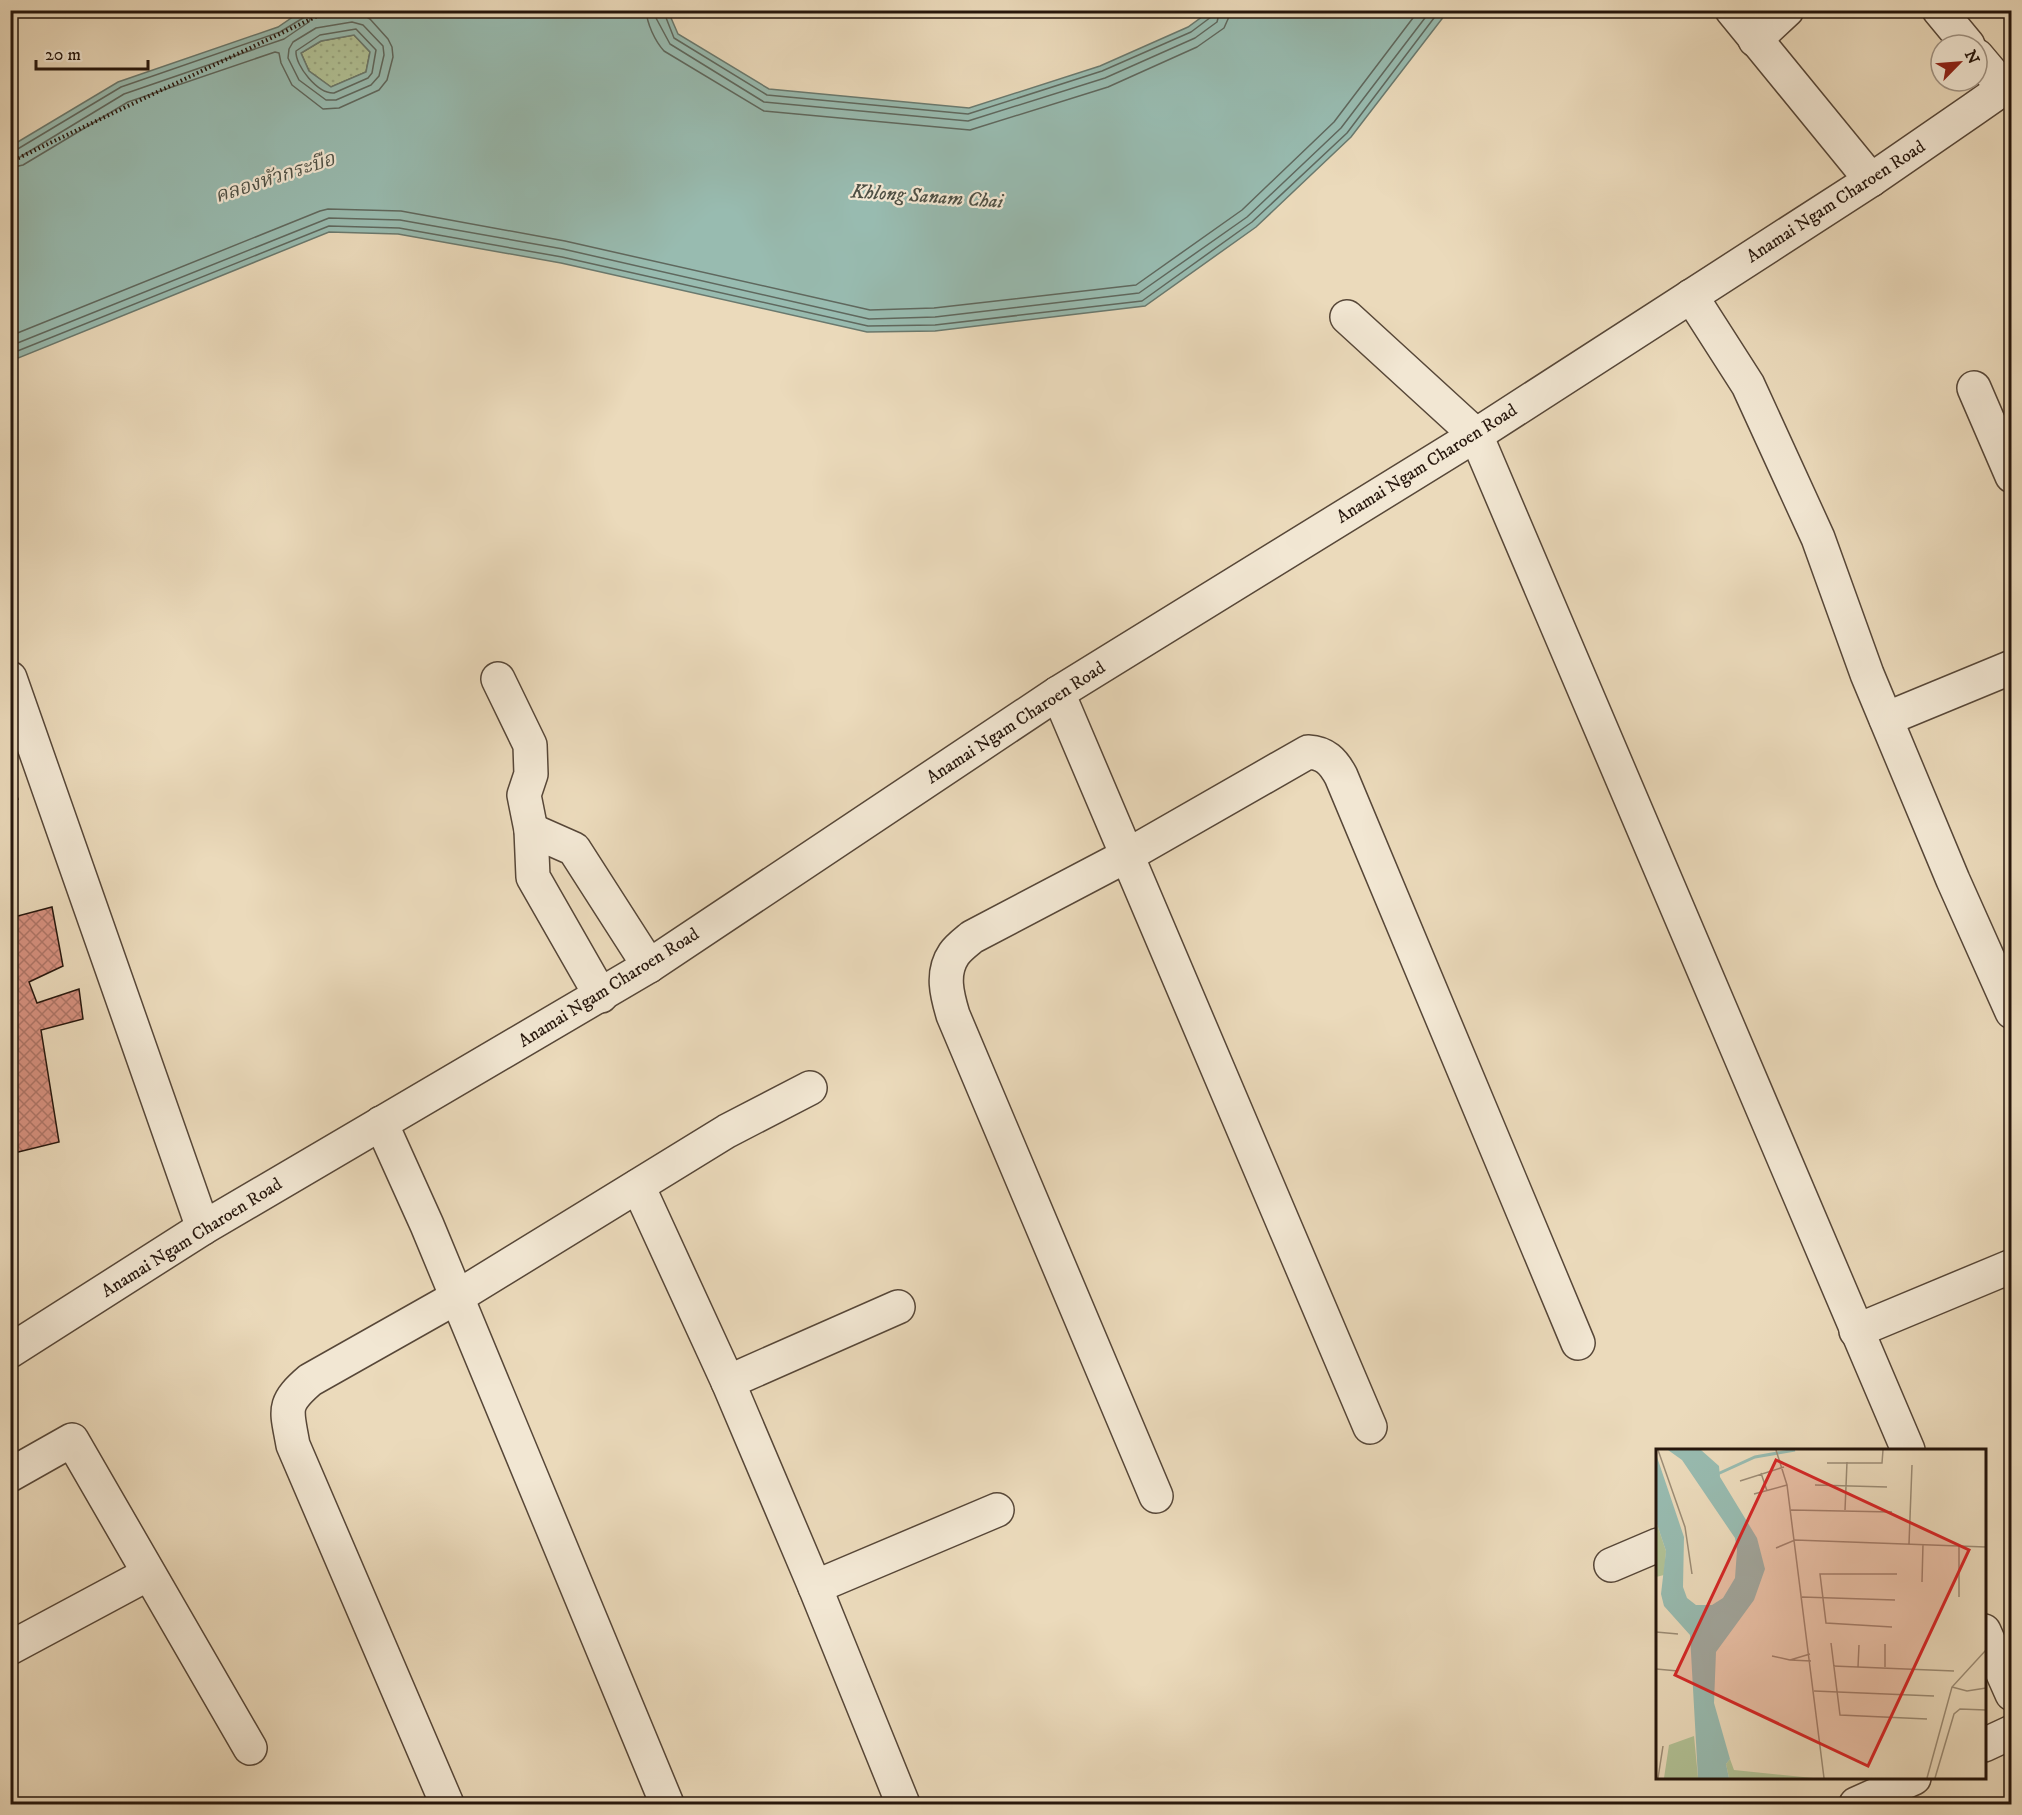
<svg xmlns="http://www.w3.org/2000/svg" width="2022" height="1815" font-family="'IM FELL DW Pica','Noto Serif Thai',serif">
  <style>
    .grass { fill: url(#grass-dots); stroke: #6c6c50; stroke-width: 1.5 }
    .water { fill: #98bbb0; stroke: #6a796e; stroke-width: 1.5; fill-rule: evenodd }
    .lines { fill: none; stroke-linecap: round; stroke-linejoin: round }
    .shore { stroke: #5f685e; stroke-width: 1.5 }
    .building { fill: url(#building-cross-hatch); stroke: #26160c; stroke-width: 1.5 }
    .minor-casing { stroke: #574738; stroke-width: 36 }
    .path { stroke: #26160c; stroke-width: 4; stroke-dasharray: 1.5 3; stroke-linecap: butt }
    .minor { stroke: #f2e7d3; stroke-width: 33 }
    .labels { text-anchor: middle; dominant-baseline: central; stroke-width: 4.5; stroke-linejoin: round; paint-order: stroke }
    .street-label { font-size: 18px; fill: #26160c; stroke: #f2e7d3 }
    .water-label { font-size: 20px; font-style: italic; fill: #4e5045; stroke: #f2e7d3 }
    .inset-river { fill: none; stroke: #98bbb0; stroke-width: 3 }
    .inset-road { fill: none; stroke: #9c8c75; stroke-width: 1.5 }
    .view { fill: #d62828; fill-opacity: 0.15; stroke: #d62828; stroke-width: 3 }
    .inset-edge { fill: none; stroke: #26160c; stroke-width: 3 }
  </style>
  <defs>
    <pattern id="grass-dots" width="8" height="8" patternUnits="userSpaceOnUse" patternTransform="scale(1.5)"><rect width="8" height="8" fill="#b1c195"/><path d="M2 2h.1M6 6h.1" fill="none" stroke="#98a57f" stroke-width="1.8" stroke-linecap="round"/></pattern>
    <pattern id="building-cross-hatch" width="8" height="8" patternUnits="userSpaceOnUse" patternTransform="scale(1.5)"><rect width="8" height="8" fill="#d79180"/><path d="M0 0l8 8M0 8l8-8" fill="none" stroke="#ae7567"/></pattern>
  </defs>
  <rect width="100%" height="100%" fill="#ebdabb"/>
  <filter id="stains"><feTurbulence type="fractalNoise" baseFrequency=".00333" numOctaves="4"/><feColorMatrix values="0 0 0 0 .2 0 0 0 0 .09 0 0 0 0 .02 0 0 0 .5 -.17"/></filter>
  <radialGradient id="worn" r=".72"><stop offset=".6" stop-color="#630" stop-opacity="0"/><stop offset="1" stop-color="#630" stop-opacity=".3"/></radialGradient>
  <!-- grass -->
  <path class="grass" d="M354 35 370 52 366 72 331 87 309 71 301 53 321 41Z"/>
  <!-- water -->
  <path class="water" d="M303 10 668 11 678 34 769 89 969 108 1100 66 1188 27 1210 11H1448L1351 137 1256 227 1145 306 935 331 867 332 561 263 398 234 329 232 11 361V146L118 82 278 27ZM354 35 370 52 366 72 331 87 309 71 301 53 321 41Z"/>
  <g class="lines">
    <!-- shore -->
    <g class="shore">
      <path d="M646 10C647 24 655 41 664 51L764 111 970 130 1108 87 1197 47 1224 28 1228 19 1230 10"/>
      <path d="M655 10 656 18 670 44 764 102 968 121 1105 78 1195 38 1217 22 1220 10"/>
      <path d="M663 10 674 38 767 95 968 114 1102 71 1191 32 1211 17 1213 10"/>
      <path d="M352 22 363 25 383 46 384 55 379 76 371 85 336 100H326L299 80 288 58 289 49 293 42 316 28Z"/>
      <path d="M356 29 376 50 372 73 368 78 334 93C318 94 295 66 296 51L320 35Z"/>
      <path d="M10 151 16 150 121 87 280 32 303 18 305 10"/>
      <path d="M10 159 20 157 124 94 284 39 309 22 313 10"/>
      <path d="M10 168 23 165 128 102 275 52 279 53 281 63 292 85 323 109 339 108 379 90 387 80 393 57 392 47 388 39 370 19 362 14 351 13 324 17 322 15V10"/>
      <path d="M10 336 320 211 328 209 401 211 565 241 870 310 934 308 1136 285 1242 210 1334 122 1419 10"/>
      <path d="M10 346 329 218 400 220 563 249 869 319 935 317 1139 293 1247 217 1341 128 1431 10"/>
      <path d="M10 354 329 226 399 228 562 257 868 326 935 325 1142 301 1252 222 1347 133 1440 10"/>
    </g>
  </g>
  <!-- building -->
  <g class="building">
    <path d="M10 776 18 799 10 800Z"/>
    <path d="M52 907 63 966 29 982 37 1003 79 989 83 1019 41 1030 59 1142 10 1154V918Z"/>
  </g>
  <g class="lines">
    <!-- minor casing -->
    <g class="minor-casing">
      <g id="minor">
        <path d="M1732 10 1871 180"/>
        <path d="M1939 10 1968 45"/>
        <path d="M1755 40 1787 10"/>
        <path d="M1977 56 2004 88"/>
        <path d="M1691 296 1748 385 1818 538 1867 674 1953 880 2012 1012"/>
        <path d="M1347 317 1476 435 1908 1450"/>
        <path d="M1974 388 2012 476"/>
        <path d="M10 678 203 1228"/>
        <path d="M498 679 530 745 531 774 524 795 531 830"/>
        <path d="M1058 693 1370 1427"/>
        <path d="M1886 719 2012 667"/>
        <path d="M601 996 533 877 531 830 574 849 649 966"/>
        <path d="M381 1123 427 1225 667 1804"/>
        <path d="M638 1186 728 1382 815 1587 903 1804"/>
        <path d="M1856 1331 2012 1266"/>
        <path d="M10 1351 203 1228 649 966 1058 693 1476 435 1871 180 1974 109 2004 88 2012 80"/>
        <path d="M728 1382 898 1307"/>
        <path d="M10 1475 72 1440 250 1748"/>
        <path d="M1156 1496 953 1015C947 995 941 973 954 954 958 948 966 942 972 937L1128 855 1308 752C1325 753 1333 761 1341 776L1578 1343"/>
        <path d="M1611 1565 1658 1545"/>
        <path d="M815 1587 997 1510"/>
        <path d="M1984 1631 2012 1694"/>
        <path d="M10 1648 148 1574"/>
        <path d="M1984 1745 2012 1732"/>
        <path d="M447 1804 293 1445C287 1410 281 1405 310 1380L457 1297 727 1131 810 1088"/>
        <path d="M1856 1804 1914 1778"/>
      </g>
    </g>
    <!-- path -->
    <path class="path" d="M10 162 330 10"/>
    <!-- minor -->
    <use href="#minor" class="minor"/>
  </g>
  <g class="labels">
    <!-- street labels -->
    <g class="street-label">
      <text transform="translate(1836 202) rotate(-33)">Anamai Ngam Charoen Road</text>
      <text transform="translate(1427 464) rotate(-32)">Anamai Ngam Charoen Road</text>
      <text transform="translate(1016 723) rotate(-33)">Anamai Ngam Charoen Road</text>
      <text transform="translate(609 988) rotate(-32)">Anamai Ngam Charoen Road</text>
      <text transform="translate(192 1238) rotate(-32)">Anamai Ngam Charoen Road</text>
    </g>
    <!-- water labels -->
    <g class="water-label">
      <text transform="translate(275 178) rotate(-18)">คลองหัวกระบือ</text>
      <text transform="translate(927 197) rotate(4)">Khlong Sanam Chai</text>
    </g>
  </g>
  <!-- overview -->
  <g transform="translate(1656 1449)">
    <rect width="330" height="330" fill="#ebdabb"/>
    <path d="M0 72 10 102 8 126 0 128ZM38 287 42 329H8L13 296ZM74 310 78 321 157 329H73L70 315Z" fill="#b1c195"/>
    <path d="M12 1H45L63 17 64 28 101 89 109 120 98 151 60 203 58 254 74 310 70 315 73 329H42L34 186 8 157 5 145 10 102 0 72V5L28 88 27 138 31 149 40 156H56L67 149 79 129 81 101 79 89 26 11Z" fill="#98bbb0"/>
    <path class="inset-river" d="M55 28 99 8 139 1"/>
    <path class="inset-road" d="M2 1 29 78 36 125M120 1 131 36 168 329M171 14H226L227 1M105 24 111 42M84 32 128 18M159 36 231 38M98 45 131 36M135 61 236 63M189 61 191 13M253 95 256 16M303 97V148M120 99 139 91 330 98M266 133 267 95M146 148 239 151M236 178 170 174 164 125H241M0 183 22 185M175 194 184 266 271 270M154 205 134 211 155 212M116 207 134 211M177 217 298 222M202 218 203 196M229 218V195M0 220 22 222M296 238 311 242 330 239M158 242 278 247M2 329 7 297M271 329 296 238 330 201M279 329 298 265 304 260 330 261"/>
    <path class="view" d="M120 11 313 101 212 317 19 226Z"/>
    <rect width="330" height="330" class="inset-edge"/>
  </g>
  <!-- margin -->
  <rect width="2022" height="1815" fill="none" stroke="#ebdabb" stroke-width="36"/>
  <rect x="12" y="12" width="1998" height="1791" fill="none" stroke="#26160c" stroke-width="3"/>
  <rect x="18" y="18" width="1986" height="1779" fill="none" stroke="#26160c" stroke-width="1.5"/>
  <!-- north arrow -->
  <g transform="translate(1959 63) rotate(65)"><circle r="28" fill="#f2e7d3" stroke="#a09383" stroke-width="1.5"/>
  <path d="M0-4.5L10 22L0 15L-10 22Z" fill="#8f2418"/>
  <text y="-9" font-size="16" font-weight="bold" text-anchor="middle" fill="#26160c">N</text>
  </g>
  <!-- scale -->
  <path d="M36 60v9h112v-9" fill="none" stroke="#26160c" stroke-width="3"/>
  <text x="45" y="60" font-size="18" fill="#26160c" stroke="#f2e7d3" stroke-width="4.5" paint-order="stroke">20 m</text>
  <rect width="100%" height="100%" filter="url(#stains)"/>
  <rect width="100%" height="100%" fill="url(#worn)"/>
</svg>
